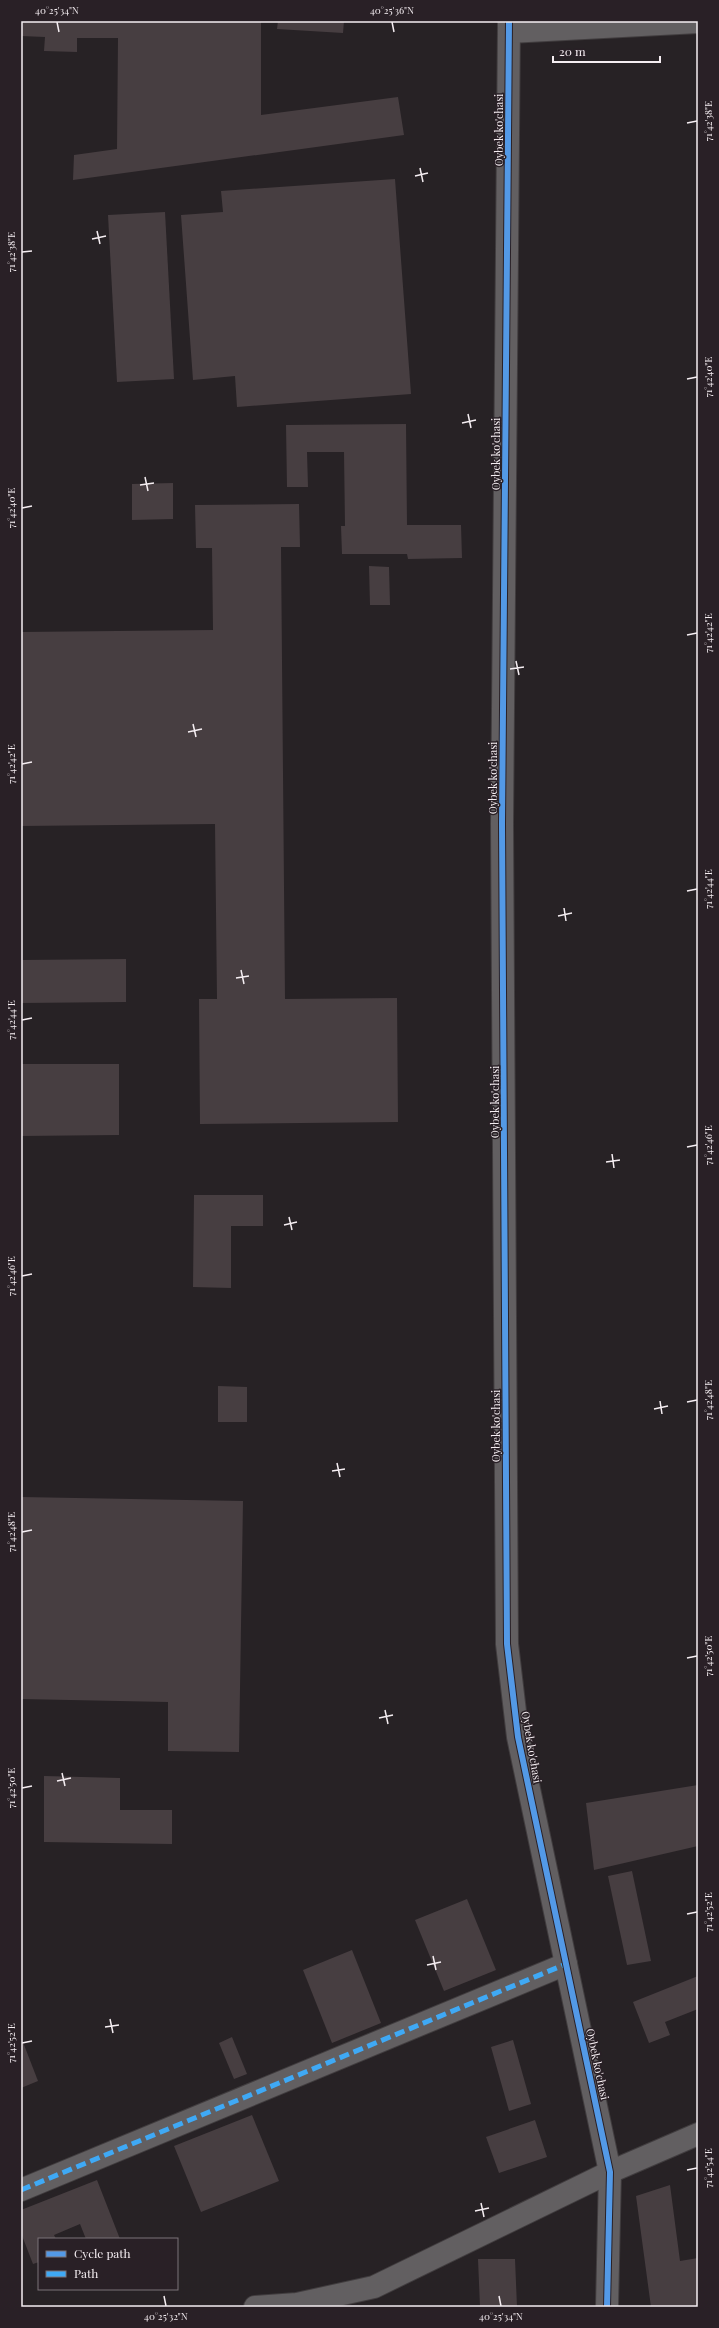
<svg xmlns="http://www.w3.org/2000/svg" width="719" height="2328" font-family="'Playfair Display',serif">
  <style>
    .building { fill: #473e41 }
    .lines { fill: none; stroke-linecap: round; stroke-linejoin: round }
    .street-casing { stroke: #413d3f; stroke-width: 24 }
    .street { stroke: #625f61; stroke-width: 22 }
    .quiet { stroke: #3fa9f5; stroke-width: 5; stroke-dasharray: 10 5; stroke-linecap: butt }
    .cycleway-casing { stroke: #292026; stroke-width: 8 }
    .cycleway { stroke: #5399e6; stroke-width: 6 }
    .ticks { fill: none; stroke: #f5eef2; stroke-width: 1.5 }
    .labels { text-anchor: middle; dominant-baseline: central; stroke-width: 3; stroke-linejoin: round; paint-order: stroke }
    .street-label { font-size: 11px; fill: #f5eef2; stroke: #292026 }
    .neatline { fill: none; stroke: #f5eef2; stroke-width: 1.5 }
    .ticks-label { font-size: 10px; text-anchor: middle; fill: #f5eef2 }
  </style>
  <rect width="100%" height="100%" fill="#272225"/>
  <!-- building -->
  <g class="building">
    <path d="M21 21H261V115L398 97 404 135 73 180 74 155 117 149 118 38H77V52L44 51 45 37 21 36Z"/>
    <path d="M278 21H344L343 33 277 29Z"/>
    <path d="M395 179 411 394 237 407 235 376 193 380 181 215 223 212 221 191Z"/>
    <path d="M165 212 174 379 117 382 108 215Z"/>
    <path d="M406 424 407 525H461L462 558 408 559 407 554H342L341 526H345L344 452H307L308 487H287L286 425Z"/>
    <path d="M173 483V519L132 520V484Z"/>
    <path d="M299 504 300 547H281L285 999 397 998 398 1122 200 1124 199 999H217L215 824 21 826V632L213 630 212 548H196L195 505Z"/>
    <path d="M369 566 389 567 390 605H370Z"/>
    <path d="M126 959V1002L21 1003V960Z"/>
    <path d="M21 1064H119V1135L21 1136Z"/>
    <path d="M194 1195H263V1226H231V1288L193 1287Z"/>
    <path d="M218 1386 247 1387V1422H218Z"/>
    <path d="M21 1497 243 1501 239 1752 168 1751V1702L21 1699Z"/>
    <path d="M44 1776 120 1778V1810H172V1844L44 1842Z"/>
    <path d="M698 1785V1846L594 1870 586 1803Z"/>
    <path d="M632 1871 651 1961 627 1965 608 1876Z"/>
    <path d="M467 1899 496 1970 444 1991 415 1920Z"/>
    <path d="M352 1950 381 2023 332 2043 303 1970Z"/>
    <path d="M698 1976V2009L665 2022 670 2035 649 2043 633 2002Z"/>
    <path d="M21 2037 38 2081 21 2088Z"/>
    <path d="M232 2037 247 2074 234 2079 219 2043Z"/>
    <path d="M513 2040 531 2104 509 2111 491 2047Z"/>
    <path d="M252 2115 279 2181 201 2212 174 2146Z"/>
    <path d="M535 2120 547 2157 499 2173 486 2137Z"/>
    <path d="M97 2180 120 2239H86L80 2224 54 2235 56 2239H39V2262L33 2264 21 2233V2210Z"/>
    <path d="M670 2185 680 2261 698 2258V2307H651L636 2196Z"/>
    <path d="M478 2259H515L517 2307H480Z"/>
  </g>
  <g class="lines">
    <!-- street casing -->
    <g class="street-casing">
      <g id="street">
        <path d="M509 21 502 824 507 1644 518 1737 610 2172 607 2307"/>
        <path d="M509 32 698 22"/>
        <path d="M21 2190 566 1964"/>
        <path d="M255 2307 297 2304 374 2287 610 2172 698 2134"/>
      </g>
    </g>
    <!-- street -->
    <use href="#street" class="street"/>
    <!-- quiet -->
    <path class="quiet" d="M21 2190 566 1964"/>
    <!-- cycleway casing -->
    <g class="cycleway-casing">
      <path id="cycleway" d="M509 21 502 824 507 1644 518 1737 610 2172 607 2307"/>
    </g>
    <!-- cycleway -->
    <use href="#cycleway" class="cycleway"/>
  </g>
  <!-- ticks -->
  <path class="ticks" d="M57 22 59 32M392 22 394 32M687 123 697 121M420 168 423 182M415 176 428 173M97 231 100 244M92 239 106 236M22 252 32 251M687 379 697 377M468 414 471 428M462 423 476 420M145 477 148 491M140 485 154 483M22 508 32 506M687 635 697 633M516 661 519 675M510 669 524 667M193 724 196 737M188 732 202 729M22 764 32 762M687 891 697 889M564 908 566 921M558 916 572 913M241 970 244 984M236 978 249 976M22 1020 32 1018M687 1147 697 1145M612 1154 614 1168M606 1162 620 1160M289 1217 292 1230M284 1225 297 1222M22 1276 32 1274M660 1401 662 1414M687 1402 697 1400M654 1409 668 1406M337 1463 340 1477M332 1471 345 1469M22 1532 32 1530M687 1658 697 1656M385 1710 388 1724M379 1718 393 1715M62 1773 65 1786M57 1781 71 1778M22 1788 32 1786M687 1914 697 1912M433 1956 436 1970M427 1965 441 1962M110 2019 113 2033M105 2027 119 2025M22 2043 32 2041M687 2170 697 2168M481 2203 484 2217M475 2211 489 2208M164 2296 166 2306M499 2296 501 2306"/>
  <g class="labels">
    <!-- street labels -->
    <g class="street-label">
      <text transform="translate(498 130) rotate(-90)">Oybek ko'chasi</text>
      <text transform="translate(495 454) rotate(-90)">Oybek ko'chasi</text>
      <text transform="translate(492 778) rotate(-90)">Oybek ko'chasi</text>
      <text transform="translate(494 1102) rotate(-90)">Oybek ko'chasi</text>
      <text transform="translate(495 1426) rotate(-90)">Oybek ko'chasi</text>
      <text transform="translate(532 1747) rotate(80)">Oybek ko'chasi</text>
      <text transform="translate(598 2064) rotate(78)">Oybek ko'chasi</text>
    </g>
  </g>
  <!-- border -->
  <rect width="719" height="2328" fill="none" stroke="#292026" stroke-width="44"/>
  <!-- legend -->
  <rect x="38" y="2238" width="140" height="52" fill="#292026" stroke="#7b7278"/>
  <rect x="46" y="2251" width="20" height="6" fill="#5399e6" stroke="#7b7278"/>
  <text x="74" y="2258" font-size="12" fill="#f5eef2">Cycle path</text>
  <rect x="46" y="2271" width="20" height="6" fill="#3fa9f5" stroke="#7b7278"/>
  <text x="74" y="2278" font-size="12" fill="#f5eef2">Path</text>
  <!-- scale -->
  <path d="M553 56v6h107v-6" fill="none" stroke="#f5eef2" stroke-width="2"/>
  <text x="559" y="56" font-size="12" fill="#f5eef2" stroke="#292026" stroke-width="3" paint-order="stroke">20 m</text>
  <rect x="22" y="22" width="675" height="2284" class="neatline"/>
  <g class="ticks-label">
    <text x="57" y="14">40°25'34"N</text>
    <text x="392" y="14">40°25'36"N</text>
    <text transform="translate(708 121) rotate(-90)" y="4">71°42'38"E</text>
    <text transform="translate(11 252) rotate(-90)" y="4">71°42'38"E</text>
    <text transform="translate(708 377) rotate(-90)" y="4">71°42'40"E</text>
    <text transform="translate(11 508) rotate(-90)" y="4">71°42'40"E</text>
    <text transform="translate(708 633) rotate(-90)" y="4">71°42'42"E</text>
    <text transform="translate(11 764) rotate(-90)" y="4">71°42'42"E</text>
    <text transform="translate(708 889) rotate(-90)" y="4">71°42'44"E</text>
    <text transform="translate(11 1020) rotate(-90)" y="4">71°42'44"E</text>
    <text transform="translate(708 1145) rotate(-90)" y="4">71°42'46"E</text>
    <text transform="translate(11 1276) rotate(-90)" y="4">71°42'46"E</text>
    <text transform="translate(708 1400) rotate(-90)" y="4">71°42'48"E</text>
    <text transform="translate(11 1532) rotate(-90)" y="4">71°42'48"E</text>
    <text transform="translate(708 1656) rotate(-90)" y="4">71°42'50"E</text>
    <text transform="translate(11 1788) rotate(-90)" y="4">71°42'50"E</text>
    <text transform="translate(708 1912) rotate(-90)" y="4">71°42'52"E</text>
    <text transform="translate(11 2043) rotate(-90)" y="4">71°42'52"E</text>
    <text transform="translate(708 2168) rotate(-90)" y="4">71°42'54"E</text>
    <text x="166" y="2320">40°25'32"N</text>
    <text x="501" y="2320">40°25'34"N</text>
  </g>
</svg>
